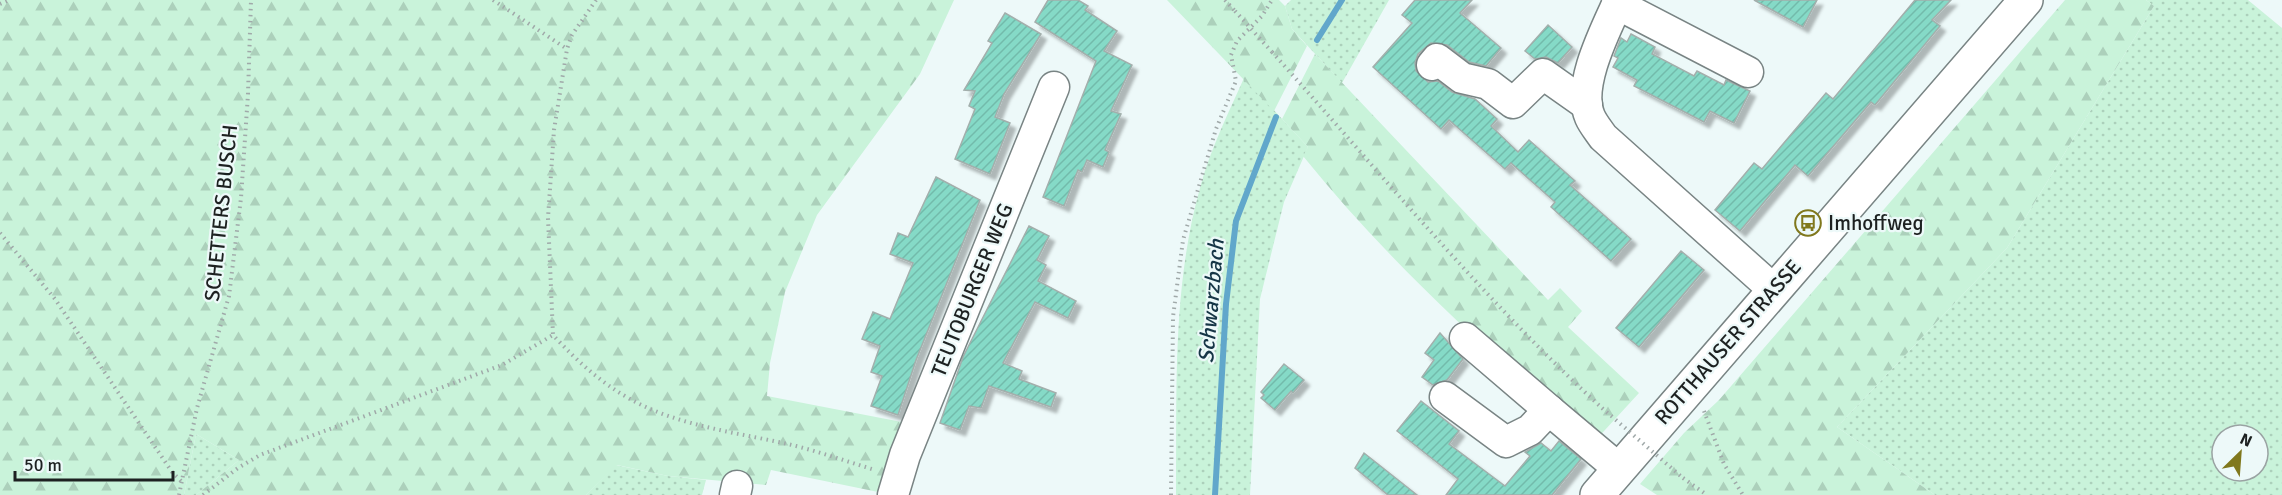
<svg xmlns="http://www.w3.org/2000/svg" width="2282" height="495" font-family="Signika,sans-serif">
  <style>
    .grass { fill: url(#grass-dots); fill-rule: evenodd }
    .forest { fill: url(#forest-firs) }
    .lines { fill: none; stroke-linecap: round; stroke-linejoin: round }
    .stream { stroke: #61a7cb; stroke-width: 6 }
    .building { fill: url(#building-hatch); stroke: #a3afac; stroke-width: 1.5; filter: url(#shadow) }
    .minor-casing { stroke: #798484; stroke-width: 33 }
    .major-casing { stroke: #798484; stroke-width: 36 }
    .path { stroke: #a0a9a9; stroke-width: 4; stroke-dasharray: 1.5 4.5; stroke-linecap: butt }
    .minor { stroke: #fff; stroke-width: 30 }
    .major { stroke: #fff; stroke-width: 33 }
    .path-bridge { stroke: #a0a9a9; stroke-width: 4; stroke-dasharray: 1.5 4.5; stroke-linecap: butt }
    .labels { text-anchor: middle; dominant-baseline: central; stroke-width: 4.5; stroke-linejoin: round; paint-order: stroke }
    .street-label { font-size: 21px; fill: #1d2121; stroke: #edf9f9 }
    .poi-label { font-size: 21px; fill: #1d2121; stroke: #edf9f9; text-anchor: start }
    .water-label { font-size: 22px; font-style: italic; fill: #163646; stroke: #edf9f9 }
  </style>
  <defs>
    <pattern id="grass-dots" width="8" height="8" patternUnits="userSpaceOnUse" patternTransform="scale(1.5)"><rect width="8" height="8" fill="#c9f3da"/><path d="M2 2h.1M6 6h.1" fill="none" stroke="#acd0bb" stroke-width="1.8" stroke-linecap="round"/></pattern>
    <pattern id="forest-firs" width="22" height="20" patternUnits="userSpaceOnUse" patternTransform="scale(1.5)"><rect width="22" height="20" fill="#c9f3da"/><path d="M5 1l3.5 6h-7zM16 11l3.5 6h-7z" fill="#acd0bb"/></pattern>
    <pattern id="building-hatch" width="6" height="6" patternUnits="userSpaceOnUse" patternTransform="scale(1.5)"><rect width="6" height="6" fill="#85dac7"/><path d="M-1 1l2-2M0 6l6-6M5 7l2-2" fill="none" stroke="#72bbab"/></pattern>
    <filter id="shadow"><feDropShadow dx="5.5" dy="5.5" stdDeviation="1.5" flood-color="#0004"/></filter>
  </defs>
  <rect width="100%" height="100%" fill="#edf9f9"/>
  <!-- grass -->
  <g class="grass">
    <path d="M1291 0H1389L1342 83 1292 29 1285 6Z"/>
    <path d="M2146 0H2248L2282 28V495H1935L1837 427 2007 248 2154 6ZM2222 435H2258V471H2222Z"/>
    <path d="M1244 78 1308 147 1284 202 1260 299 1250 495H1176C1177 392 1172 288 1200 188 1210 150 1228 114 1244 78Z"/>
    <path d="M196 434 239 460 196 495H184Z"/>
    <path d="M616 465 668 476 706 480 702 495H586Z"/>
  </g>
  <!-- forest -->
  <g class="forest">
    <path d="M0 0H954L920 74 817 215 785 292 770 363 767 396 907 423 883 493 771 470 766 485 668 476 617 465 586 495H196L239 460 196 434 184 495H0Z"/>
    <path d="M1167 0H1279L1285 6 1292 29 1307 46 1274 111Z"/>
    <path d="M2065 0H2146L2154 6 2007 248 1837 427 1935 495H1657L1640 484 1684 433 1719 400Z"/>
    <path d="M1315 54 1548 300 1560 288 1582 311 1568 327 1639 393 1593 443C1489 352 1391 265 1303 156L1308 147 1282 119Z"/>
  </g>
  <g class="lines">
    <!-- stream -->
    <g class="stream">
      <path d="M1317 40 1342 0"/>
      <path d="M1215 495 1226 304 1236 221 1276 117"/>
    </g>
  </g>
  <!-- building -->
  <g class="building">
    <path d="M1048 0H1078L1088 6 1085 10 1117 31 1104 51 1132 65 1111 111 1121 114 1105 150 1109 152 1103 167 1087 160 1082 172 1078 170 1064 206 1043 197 1096 61 1035 22Z"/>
    <path d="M1415 0H1472L1460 13 1501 48 1486 66 1469 62 1447 45 1431 43 1418 54 1415 63 1416 71 1428 82 1438 81 1452 92 1475 99 1497 119 1491 126 1518 152 1529 140 1575 181 1570 185 1631 239 1611 261 1551 207 1555 202 1511 163 1505 169 1449 120 1441 129 1373 67 1412 23 1402 15Z"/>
    <path d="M1754 0H1817L1803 27Z"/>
    <path d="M1915 0H1951L1932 20 1940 26 1875 105 1871 102 1808 176 1795 165 1740 231 1715 210 1754 163 1762 169 1826 93 1833 99Z"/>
    <path d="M1005 13 1041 34 1004 94 995 117 1010 123 990 174 955 159 975 109 969 106 975 91 964 90 992 43 988 41Z"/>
    <path d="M1548 25 1572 47 1558 63 1546 57 1535 59 1525 51Z"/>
    <path d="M1631 34 1655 47 1652 54 1694 76 1697 71 1724 85 1726 80 1750 91 1734 123 1710 111 1704 122 1634 86 1637 80 1613 67 1618 58 1614 56 1621 38 1627 42Z"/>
    <path d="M936 177 980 200 916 360 898 415 871 406 882 376 871 372 880 346 862 339 873 312 890 319 913 263 890 254 898 233 908 237Z"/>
    <path d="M1029 226 1049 236 1037 260 1046 265 1038 281 1076 301 1068 318 1035 302 1003 363 1022 371 1019 379 1056 393 1051 407 989 386 981 408 969 406 960 430 940 423 963 357Z"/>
    <path d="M1681 251 1704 270 1639 347 1616 328Z"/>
    <path d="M1440 333 1463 359 1447 380 1433 385 1422 377 1434 360 1425 353Z"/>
    <path d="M1284 364 1304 380 1293 393 1291 391 1275 410 1261 398 1264 395 1261 392Z"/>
    <path d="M1421 401 1459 431 1449 444 1505 486 1530 456 1525 452 1541 443 1551 451 1559 441 1581 459 1552 495H1446L1458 479 1397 431Z"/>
    <path d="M1364 453 1417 495H1388L1355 468Z"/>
  </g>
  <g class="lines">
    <!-- minor casing -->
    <g class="minor-casing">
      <g id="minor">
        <path d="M1619 0C1606 29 1576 86 1590 117 1593 124 1599 131 1603 137L1774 290"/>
        <path d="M1617 4 1748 72"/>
        <path d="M1432 65 1437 59 1462 78 1488 84 1513 103 1543 74 1587 105"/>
        <path d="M1465 338 1549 410"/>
        <path d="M1445 397 1506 442 1530 430 1549 410 1618 468"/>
        <path d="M735 495 737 486"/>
        <path d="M893 495 905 455 1054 87"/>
      </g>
    </g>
    <!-- major casing -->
    <g class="major-casing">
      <path id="major" d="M1597 495 2026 0"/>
    </g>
    <!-- path -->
    <g class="path">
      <path d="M493 0 567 49"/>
      <path d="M596 0 572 35 567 49 554 130 548 218 553 335C577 361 600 382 630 399 680 427 742 433 796 446 823 453 849 462 875 470"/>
      <path d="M1225 0 1235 11"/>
      <path d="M0 4 9 0"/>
      <path d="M1272 52C1380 172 1483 299 1602 408"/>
      <path d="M0 233 55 299 172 472 181 481"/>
      <path d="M1704 411 1724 464 1743 495"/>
      <path d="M1683 478 1707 495"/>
      <path d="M179 495 197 408 229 296 241 198 248 94 251 0"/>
      <path d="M203 495 238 468 260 455 502 365 553 335"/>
      <path d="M1171 495 1173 317 1183 240 1216 129 1236 81 1231 55 1237 41 1262 16 1272 0"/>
    </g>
    <!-- minor -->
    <use href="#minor" class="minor"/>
    <!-- major -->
    <use href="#major" class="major"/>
    <!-- path-bridge -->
    <g class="path-bridge">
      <path d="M1235 11 1272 52"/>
      <path d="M1602 408 1683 478"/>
    </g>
  </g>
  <!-- icons -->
  <defs>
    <g id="bus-ring" transform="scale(1.35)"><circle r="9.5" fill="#edf9f9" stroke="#80781d" stroke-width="1.5"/><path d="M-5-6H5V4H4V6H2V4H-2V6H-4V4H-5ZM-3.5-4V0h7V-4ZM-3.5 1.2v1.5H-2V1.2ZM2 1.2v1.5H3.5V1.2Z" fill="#80781d"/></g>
  </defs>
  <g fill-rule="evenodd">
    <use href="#bus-ring" x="1808" y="223"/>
  </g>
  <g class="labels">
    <!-- street labels -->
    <g class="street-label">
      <text transform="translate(221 213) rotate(-84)">SCHETTERS BUSCH</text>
      <text transform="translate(972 290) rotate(-68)">TEUTOBURGER WEG</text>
      <text transform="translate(1728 342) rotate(-49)">ROTTHAUSER STRASSE</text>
    </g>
    <!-- poi labels -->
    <g class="poi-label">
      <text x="1828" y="223">Imhoffweg</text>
    </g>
    <!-- water labels -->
    <g class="water-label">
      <text transform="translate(1211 301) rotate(-85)">Schwarzbach</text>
    </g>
  </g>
  <!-- north arrow -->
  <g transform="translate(2240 453) rotate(25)"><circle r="28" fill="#edf9f9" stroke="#9aa3a3" stroke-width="1.5"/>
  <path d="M0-4.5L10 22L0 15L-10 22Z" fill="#80781d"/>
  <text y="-9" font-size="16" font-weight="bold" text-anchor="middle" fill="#1d2121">N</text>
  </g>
  <!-- scale -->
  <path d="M15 471v9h158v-9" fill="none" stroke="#1d2121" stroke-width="3"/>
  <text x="24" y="471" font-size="18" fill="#1d2121" stroke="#edf9f9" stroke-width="4.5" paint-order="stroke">50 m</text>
</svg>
